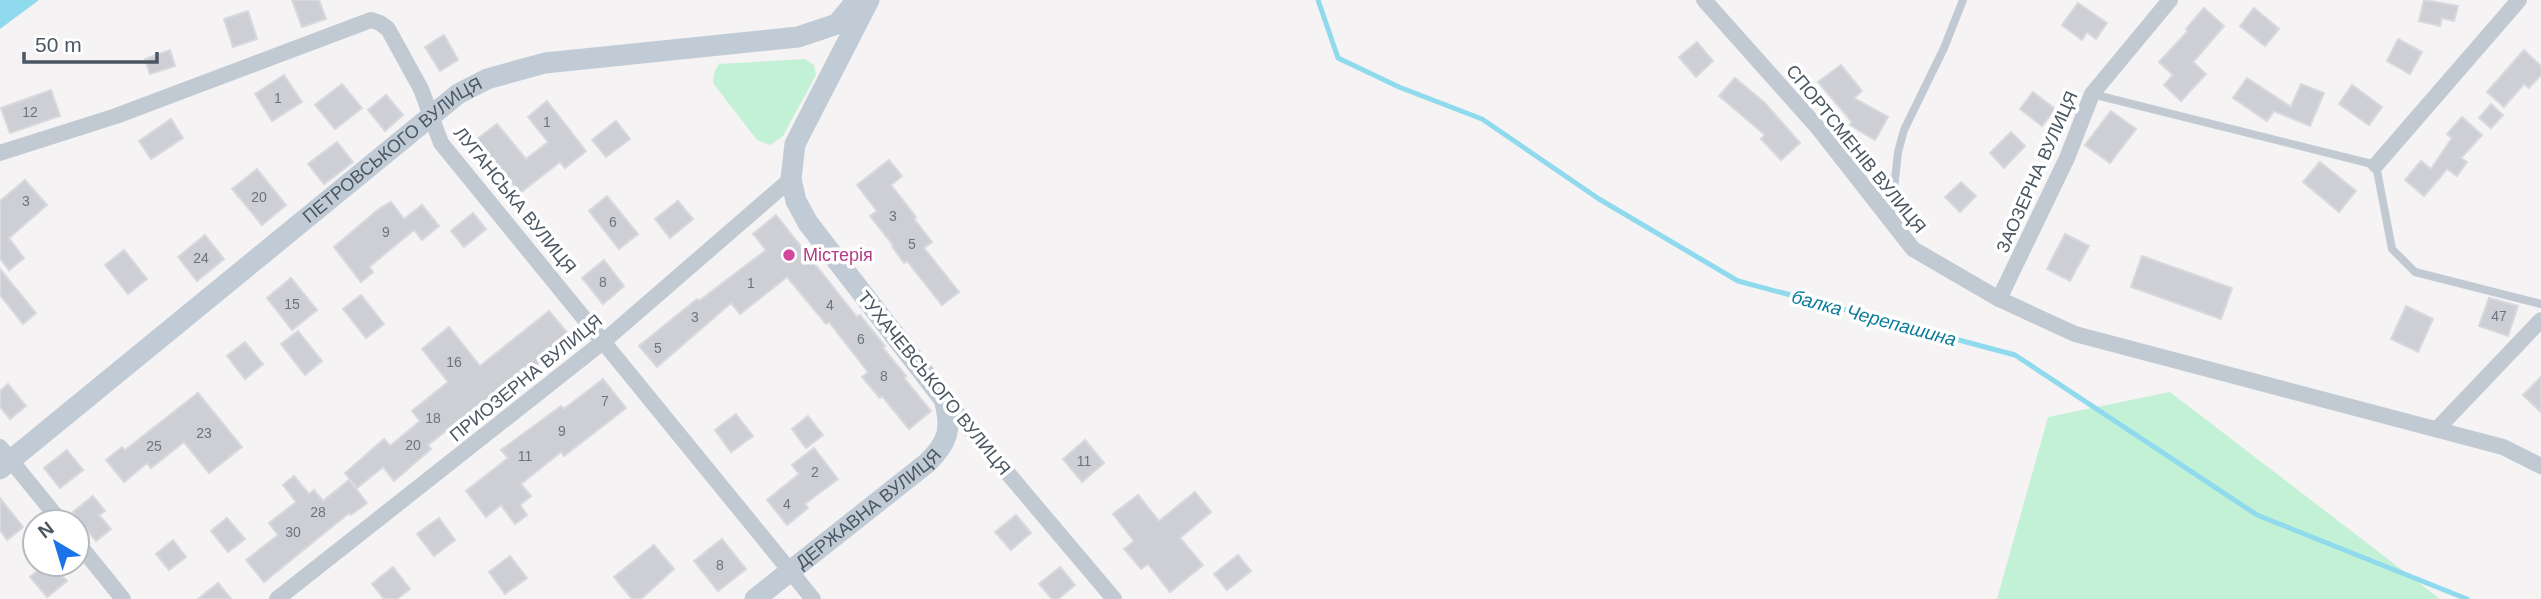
<svg xmlns="http://www.w3.org/2000/svg" width="2541" height="599" font-family="Arial,sans-serif">
  <style>
    .green { fill: #c3f1d5 }
    .water { fill: #90daee }
    .lines { fill: none; stroke-linecap: round; stroke-linejoin: round }
    .stream { stroke: #90daee; stroke-width: 5 }
    .building { fill: #cdcfd5; stroke: #d7d9de; stroke-width: 2 }
    .service { stroke: #c1cad2; stroke-width: 8 }
    .minor { stroke: #c1cad2; stroke-width: 16 }
    .secondary { stroke: #c1cbd6; stroke-width: 21 }
    .hotel-dot { fill: #d1479c; stroke: #fff; stroke-width: 2.5 }
    .labels { text-anchor: middle; dominant-baseline: central; stroke-width: 7; stroke-linejoin: round; paint-order: stroke }
    .number-label { font-size: 14px; fill: #6b747e }
    .street-label { font-size: 18px; fill: #4a5661; stroke: #fff }
    .hotel-label { font-size: 18px; fill: #b23c85; stroke: #fff; text-anchor: start }
    .water-label { font-size: 19px; font-style: italic; fill: #0c7c9b; stroke: #fff }
  </style>
  <rect width="100%" height="100%" fill="#f5f3f3"/>
  <!-- green -->
  <g class="green">
    <path d="M805 59 814 65 816 75 783 136 770 145 757 140 713 83 714 73 719 64Z"/>
    <path d="M2170 392 2440 599H1997L2048 417Z"/>
  </g>
  <!-- water -->
  <path class="water" d="M0 0H39L0 29Z"/>
  <g class="lines">
    <!-- stream -->
    <path class="stream" d="M1318 0 1338 58 1399 87 1482 119 1599 199 1738 281 2015 355 2257 515 2467 599"/>
  </g>
  <!-- building -->
  <g class="building">
    <path d="M292 0H319L326 19 302 27Z"/>
    <path d="M2424 0 2458 6 2454 21 2442 18 2440 26 2419 21Z"/>
    <path d="M2078 3 2107 23 2096 39 2087 32 2082 40 2062 25Z"/>
    <path d="M2204 8 2224 26 2193 62 2206 74 2181 101 2164 85 2173 75 2159 62 2188 31 2186 29Z"/>
    <path d="M2254 8 2279 29 2265 46 2240 26Z"/>
    <path d="M248 11 257 39 233 47 224 19Z"/>
    <path d="M444 35 458 60 440 71 425 47Z"/>
    <path d="M2398 39 2422 52 2410 74 2387 61Z"/>
    <path d="M1697 42 1713 61 1696 77 1679 57Z"/>
    <path d="M170 50 175 66 150 74 145 59Z"/>
    <path d="M2524 50 2541 66V75L2529 88 2524 84 2504 107 2487 92Z"/>
    <path d="M1841 65 1862 91 1854 98 1888 117 1875 140 1850 125 1852 122 1818 82Z"/>
    <path d="M284 75 302 102 272 121 255 94Z"/>
    <path d="M1735 78 1765 103 1800 143 1781 160 1761 139 1765 135 1719 96Z"/>
    <path d="M2247 78 2291 107 2301 84 2324 93 2310 126 2274 111 2267 121 2233 98Z"/>
    <path d="M342 84 362 108 335 129 315 105Z"/>
    <path d="M2352 85 2382 107 2369 125 2339 104Z"/>
    <path d="M51 90 60 116 10 133 1 108Z"/>
    <path d="M2033 92 2055 109 2042 126 2020 109Z"/>
    <path d="M386 95 403 115 385 131 368 110Z"/>
    <path d="M547 101 586 151 565 168 560 162 520 193 493 159 488 164 472 143 497 124 526 159 548 142 528 117Z"/>
    <path d="M2491 104 2503 115 2491 128 2479 118Z"/>
    <path d="M2111 111 2136 129 2110 163 2085 145Z"/>
    <path d="M2462 117 2482 135 2461 158 2467 162 2457 176 2447 169 2424 196 2405 180 2421 161 2431 169 2452 138 2447 134Z"/>
    <path d="M171 119 183 138 151 159 139 141Z"/>
    <path d="M616 121 630 139 606 157 592 140Z"/>
    <path d="M2011 132 2025 146 2004 168 1990 153Z"/>
    <path d="M337 142 353 162 324 184 308 164Z"/>
    <path d="M889 160 902 176 891 185 916 217 914 219 932 242 924 248 959 292 942 305 907 261 904 263 892 246 893 245 870 216 877 211 857 185Z"/>
    <path d="M2320 162 2356 191 2339 212 2303 182Z"/>
    <path d="M257 169 286 205 262 225 232 189Z"/>
    <path d="M25 180 47 205 9 238 24 258 9 270 0 258V201Z"/>
    <path d="M1961 182 1976 196 1960 212 1945 197Z"/>
    <path d="M607 196 638 234 619 249 589 211Z"/>
    <path d="M678 201 693 219 670 238 655 219Z"/>
    <path d="M391 202 404 219 422 205 439 226 422 240 414 230 369 267 373 272 361 282 334 247 380 208Z"/>
    <path d="M473 213 486 229 464 247 451 231Z"/>
    <path d="M776 215 857 317 860 315 885 346 883 348 906 376 904 378 931 411 909 429 882 396 880 398 862 377 868 372 829 322 826 324 787 277 740 314 731 303 657 367 639 346 697 299 699 301 766 250 753 234Z"/>
    <path d="M2065 234 2089 246 2070 281 2047 269Z"/>
    <path d="M205 235 224 259 197 281 178 257Z"/>
    <path d="M124 250 147 279 128 294 105 265Z"/>
    <path d="M2142 256 2232 288 2221 319 2131 287Z"/>
    <path d="M604 260 624 286 603 304 582 278Z"/>
    <path d="M0 269 36 313 23 324 0 295Z"/>
    <path d="M291 278 317 310 292 330 267 298Z"/>
    <path d="M361 295 384 324 366 338 343 309Z"/>
    <path d="M2489 298 2518 306 2508 336 2479 326Z"/>
    <path d="M2406 306 2433 319 2418 352 2391 339Z"/>
    <path d="M549 311 571 337 477 413 474 409 428 445 431 449 394 481 383 467 357 488 345 473 384 439 390 446 420 421 412 411 448 382 422 349 449 327 480 366Z"/>
    <path d="M298 331 322 361 305 375 281 344Z"/>
    <path d="M245 342 263 364 245 379 227 356Z"/>
    <path d="M2541 377V412L2523 395Z"/>
    <path d="M603 379 626 408 564 456 561 452 521 484 531 496 520 505 527 515 515 524 501 505 486 517 466 491 508 458 501 450 561 406 564 409Z"/>
    <path d="M8 384 26 406 10 419 0 407V391Z"/>
    <path d="M198 393 242 447 209 473 184 442 151 468 147 463 124 482 106 460 122 447 125 450Z"/>
    <path d="M736 414 753 436 731 452 715 430Z"/>
    <path d="M808 416 823 435 806 448 792 429Z"/>
    <path d="M1085 440 1104 463 1082 482 1063 459Z"/>
    <path d="M814 448 838 479 805 504 808 508 787 525 767 500 799 474 792 465Z"/>
    <path d="M67 450 83 470 60 488 44 468Z"/>
    <path d="M294 476 309 494 314 490 323 501 349 480 367 503 351 515 349 513 264 582 246 560 278 535 269 523 296 502 283 485Z"/>
    <path d="M1195 492 1211 512 1180 538 1203 565 1170 592 1148 564 1141 569 1124 549 1134 541 1113 514 1138 495 1159 521Z"/>
    <path d="M93 496 105 511 99 515 111 529 96 541 73 512Z"/>
    <path d="M0 498 23 527 7 540 0 530Z"/>
    <path d="M1016 515 1031 533 1011 550 995 532Z"/>
    <path d="M227 518 245 539 228 552 211 531Z"/>
    <path d="M439 518 455 540 434 556 417 534Z"/>
    <path d="M722 539 746 569 718 591 694 561Z"/>
    <path d="M173 540 186 557 169 570 156 554Z"/>
    <path d="M654 545 674 569 641 599H632L614 577Z"/>
    <path d="M1238 555 1251 571 1227 590 1214 574Z"/>
    <path d="M510 556 527 578 505 594 489 572Z"/>
    <path d="M46 564H53L67 581 47 597 30 577Z"/>
    <path d="M393 567 410 589 397 599H384L372 584Z"/>
    <path d="M1060 567 1075 585 1058 599H1052L1039 584Z"/>
    <path d="M218 583 231 599H198Z"/>
  </g>
  <g class="lines">
    <!-- service -->
    <g class="service">
      <path d="M2092 94 2376 165 2392 249 2415 272 2541 304"/>
      <path d="M1891 217 1898 152 1904 130 1944 48 1963 0"/>
    </g>
    <!-- minor -->
    <g class="minor">
      <path d="M1704 0 1819 129 1913 249 1999 299 2075 334 2503 447 2541 466"/>
      <path d="M0 153 116 116 371 20 380 23 388 29 421 89 441 143 813 599"/>
      <path d="M2376 165 2519 0"/>
      <path d="M1999 299 2067 158 2092 94 2170 0"/>
      <path d="M946 400 1114 599"/>
      <path d="M2437 429 2541 320"/>
      <path d="M0 447 61 522"/>
      <path d="M77 542 123 599"/>
      <path d="M277 599 604 341 791 179"/>
    </g>
    <!-- secondary -->
    <g class="secondary">
      <path id="s1" d="M0 469 458 94 487 79 545 63 798 37 837 24 857 0"/>
      <path id="s2" d="M755 599 927 463C949 442 952 428 944 399L808 223 796 201 791 179 795 144 869 0"/>
    </g>
  </g>
  <!-- markers -->
  <circle class="hotel-dot" cx="789" cy="255" r="7"/>
  <g class="labels">
    <!-- number labels -->
    <g class="number-label">
      <text x="278" y="98">1</text>
      <text x="30" y="112">12</text>
      <text x="547" y="122">1</text>
      <text x="259" y="197">20</text>
      <text x="26" y="201">3</text>
      <text x="893" y="216">3</text>
      <text x="613" y="222">6</text>
      <text x="386" y="232">9</text>
      <text x="912" y="244">5</text>
      <text x="201" y="258">24</text>
      <text x="603" y="282">8</text>
      <text x="751" y="283">1</text>
      <text x="292" y="304">15</text>
      <text x="830" y="305">4</text>
      <text x="2499" y="316">47</text>
      <text x="695" y="317">3</text>
      <text x="861" y="339">6</text>
      <text x="658" y="348">5</text>
      <text x="454" y="362">16</text>
      <text x="884" y="376">8</text>
      <text x="605" y="401">7</text>
      <text x="433" y="418">18</text>
      <text x="562" y="431">9</text>
      <text x="204" y="433">23</text>
      <text x="413" y="445">20</text>
      <text x="154" y="446">25</text>
      <text x="525" y="456">11</text>
      <text x="1084" y="461">11</text>
      <text x="815" y="472">2</text>
      <text x="787" y="504">4</text>
      <text x="318" y="512">28</text>
      <text x="293" y="532">30</text>
      <text x="720" y="565">8</text>
    </g>
    <!-- street labels -->
    <g class="street-label">
      <text transform="translate(1856 149) rotate(51)">СПОРТСМЕНІВ ВУЛИЦЯ</text>
      <text stroke="none"><textPath href="#s1" startOffset="506">ПЕТРОВСЬКОГО ВУЛИЦЯ</textPath></text>
      <text transform="translate(2037 172) rotate(-66)">ЗАОЗЕРНА ВУЛИЦЯ</text>
      <text transform="translate(515 200) rotate(51)">ЛУГАНСЬКА ВУЛИЦЯ</text>
      <text transform="translate(526 378) rotate(-39)">ПРИОЗЕРНА ВУЛИЦЯ</text>
      <text transform="translate(934 383) rotate(51)">ТУХАЧЕВСЬКОГО ВУЛИЦЯ</text>
      <text stroke="none"><textPath href="#s2" startOffset="145">ДЕРЖАВНА ВУЛИЦЯ</textPath></text>
    </g>
    <!-- hotel labels -->
    <g class="hotel-label">
      <text x="803" y="255">Містерія</text>
    </g>
    <!-- water labels -->
    <g class="water-label">
      <text transform="translate(1874 318) rotate(15)">балка Черепашина</text>
    </g>
  </g>
  <!-- north arrow -->
  <g transform="translate(56 543) rotate(322)"><circle r="33" fill="#ffffff" stroke="#b7bbc0" stroke-width="2"/>
  <path d="M0-5L12 26L0 18L-12 26Z" fill="#1a73e8"/>
  <text y="-10" font-size="19" font-weight="bold" text-anchor="middle" fill="#4a5661">N</text>
  </g>
  <!-- scale -->
  <path d="M24 52v10h133v-10" fill="none" stroke="#4a5661" stroke-width="3.5"/>
  <text x="35" y="52" font-size="21" fill="#4a5661" stroke="#ffffff" stroke-width="5" paint-order="stroke">50 m</text>
</svg>
